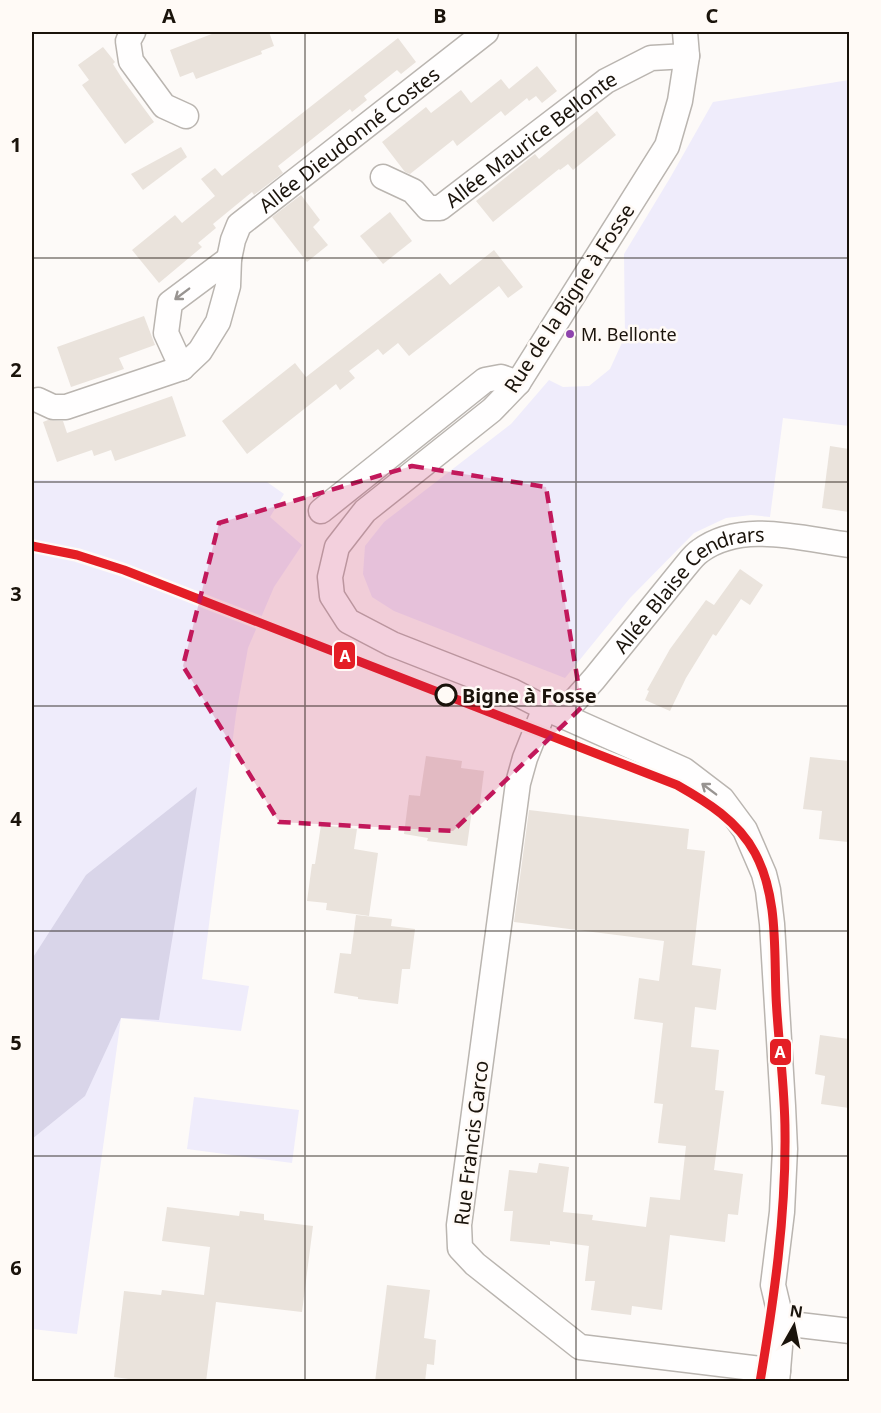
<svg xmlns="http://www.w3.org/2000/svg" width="881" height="1413" font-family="'Noto Sans',sans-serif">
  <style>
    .green { fill: #efecfb }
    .forest { fill: #d9d5e9 }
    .building { fill: #eae3dc }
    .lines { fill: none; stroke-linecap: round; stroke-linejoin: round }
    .street-casing { stroke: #bab5b0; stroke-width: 27 }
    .street { stroke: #fffefe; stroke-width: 24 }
    .tram-1-casing { stroke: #fffaf6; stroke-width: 14 }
    .tram-1 { stroke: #e41e25; stroke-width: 9 }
    .oneway { stroke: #989491 }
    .marked { fill: #c2185b; fill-opacity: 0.2; stroke: #c2185b; stroke-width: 4.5; stroke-dasharray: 12 8; stroke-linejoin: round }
    .grid { fill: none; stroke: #1a130b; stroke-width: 1.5; stroke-opacity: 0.55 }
    .bus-dot { fill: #8e44ad; stroke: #fffaf6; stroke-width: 2 }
    .stop-dot { fill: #fffaf6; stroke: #1a130b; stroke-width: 3 }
    .labels { text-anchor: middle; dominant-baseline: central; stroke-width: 5; stroke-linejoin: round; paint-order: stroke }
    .bus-label { font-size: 18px; fill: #1a130b; stroke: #fffaf6; text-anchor: start }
    .street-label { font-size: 20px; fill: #1a130b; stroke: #fffaf6 }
    .stop-label { font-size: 20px; font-weight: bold; fill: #1a130b; stroke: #fffaf6; text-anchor: start }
    .line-badge { stroke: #fffaf6; stroke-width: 2 }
    .badge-label { font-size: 16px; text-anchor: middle; font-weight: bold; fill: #fff }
    .neatline { fill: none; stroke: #1a130b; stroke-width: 2 }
    .grid-label { font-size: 20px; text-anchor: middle; font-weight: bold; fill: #1a130b }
  </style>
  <rect width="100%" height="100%" fill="#fdfaf8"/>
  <!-- green -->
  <g class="green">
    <path d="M849 80V426L783 418 770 517 751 515 726 518 694 533 630 598 565 678 394 611 372 597 363 574 365 546 384 522 511 424 549 380 563 387 589 386 610 369 625 336 624 254 670 178 713 102Z"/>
    <path d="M32 480 267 482 284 494 270 517 302 545 274 587 248 648 236 714 202 979 249 986 241 1031 121 1018 77 1334 32 1329Z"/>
    <path d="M194 1097 299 1110 292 1163 187 1149Z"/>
  </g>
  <!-- forest -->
  <path class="forest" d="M197 787 159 1020 121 1018 85 1096 32 1139V959L86 875Z"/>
  <!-- building -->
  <g class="building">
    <path d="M217 32H269L274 46 261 51 262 54 196 79 193 72 180 77 170 50Z"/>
    <path d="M398 38 416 62 401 74 397 70 364 96 367 100 352 112 350 109 278 166 283 173 254 195 252 192 213 224 216 228 198 243 202 247 159 283 132 250 175 215 182 223 215 196 201 179 215 168 222 176Z"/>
    <path d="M103 47 115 62 113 64 123 80 154 122 125 144 82 85 89 80 78 65Z"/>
    <path d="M537 66 557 91 542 103 536 96 529 101 527 98 505 116 501 111 457 146 453 140 410 174 405 172 382 142 426 107 431 113 461 90 471 103 501 79 509 89Z"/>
    <path d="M597 111 616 135 573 170 568 164 560 170 559 169 493 222 476 201 535 154 539 159Z"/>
    <path d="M181 147 187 157 143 190 131 174Z"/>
    <path d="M301 195 320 220 313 227 328 245 307 262 272 217Z"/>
    <path d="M390 212 412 241 383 264 360 236Z"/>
    <path d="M494 250 523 287 508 298 499 286 409 356 398 343 383 355 378 349 349 371 355 378 340 390 336 384 247 454 222 421 295 363 306 377 440 273 450 285Z"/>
    <path d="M144 316 155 345 119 358 124 369 71 387 57 347Z"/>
    <path d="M172 396 186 436 115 461 111 450 94 456 92 450 57 462 43 422 48 420 63 421 67 433Z"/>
    <path d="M830 446 849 449V512L822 508Z"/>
    <path d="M740 569 763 585 750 605 741 599 716 636 713 634 686 678 670 711 645 700 649 691 647 690 670 649 706 600 714 605Z"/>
    <path d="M426 756 462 761 461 768 484 771 479 811 472 810 467 846 427 841 428 838 404 834 409 795 420 796Z"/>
    <path d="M810 757 849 761 848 842 819 839 822 811 803 809Z"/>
    <path d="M529 810 689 829 687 849 705 851 692 965 721 969 716 1010 695 1007 691 1047 719 1050 715 1090 724 1091 714 1170 743 1174 738 1215 728 1214 725 1242 670 1235 662 1310 632 1306 631 1315 591 1310 595 1281H585L589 1246 550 1241V1245L510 1241 513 1211H504L509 1170 537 1173 539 1163 569 1167 563 1212 593 1215 592 1220 646 1227 650 1197 680 1200 686 1146 658 1143 663 1104 654 1103 663 1023 634 1019 639 978 659 981 664 941 514 922Z"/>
    <path d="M321 825 357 829 354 849 378 853 369 916 326 910 327 903 307 901 312 864H315Z"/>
    <path d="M356 915 392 919 391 926 415 929 410 969H402L398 1004 358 999V997L334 993 340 953 351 954Z"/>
    <path d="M820 1035 849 1039V1108L821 1104 825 1076 815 1074Z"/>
    <path d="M167 1207 239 1216 240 1211 264 1214V1220L313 1226 302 1312 216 1302 206 1382H151L114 1377 124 1291 161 1295 162 1290 204 1295 210 1247 162 1241Z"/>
    <path d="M387 1285 430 1290 424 1338 436 1340 434 1365 427 1364 425 1382H375Z"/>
  </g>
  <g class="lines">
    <!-- street casing -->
    <g class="street-casing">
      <g id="street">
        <path d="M133 32 128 41 131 61 164 106 186 116"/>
        <path d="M685 32 687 56 680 101 667 146 518 383 492 410 365 511 337 547 330 577 332 596 348 621 392 644 512 691 545 708 684 770 722 799 745 830 764 874 768 890 772 924 783 1106 785 1149 782 1212 773 1285 782 1323 777 1382"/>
        <path id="s1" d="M383 177 413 191 428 208H440L606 81 651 58 687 56"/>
        <path d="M182 368 166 333 170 303 229 259"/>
        <path id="s2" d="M38 400 53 407H66L182 368 200 351 218 322 228 286 229 259 233 240 239 225 486 32"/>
        <path d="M321 511 485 380 501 377 518 383"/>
        <path d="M545 708 525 758 518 783 459 1225 460 1248 475 1264 580 1347 778 1371"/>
        <path id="s3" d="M562 715 594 679 684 568C689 562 694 555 700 551 742 520 802 539 850 545"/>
        <path d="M782 1323 850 1331"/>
      </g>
    </g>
    <!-- street -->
    <use href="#street" class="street"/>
    <!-- tram-1 casing -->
    <g class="tram-1-casing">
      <path id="tram-1" d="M32 546 77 555 124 570 677 785C707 802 738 821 755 853 778 896 774 948 776 996 778 1041 785 1087 785 1132 786 1216 774 1299 760 1382"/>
    </g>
    <!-- tram-1 -->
    <use href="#tram-1" class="tram-1"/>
  </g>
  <!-- one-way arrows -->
  <defs><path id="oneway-shaft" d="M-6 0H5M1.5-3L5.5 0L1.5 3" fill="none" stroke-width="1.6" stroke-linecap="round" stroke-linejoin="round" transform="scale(1.5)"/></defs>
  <g class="oneway">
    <use href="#oneway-shaft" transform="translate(182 294) rotate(143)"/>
    <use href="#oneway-shaft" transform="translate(709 789) rotate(-143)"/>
  </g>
  <!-- marked area -->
  <path class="marked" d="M412 466 546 487 582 707 453 831 279 822 183 666 219 523Z"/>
  <!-- grid -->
  <path class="grid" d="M305 32V1382M576 32V1382M32 258H850M32 482H850M32 706H850M32 931H850M32 1156H850"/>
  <!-- markers -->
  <circle class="bus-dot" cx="570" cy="334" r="5"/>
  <circle class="stop-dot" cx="446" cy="695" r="10"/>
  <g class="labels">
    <!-- bus labels -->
    <g class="bus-label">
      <text x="581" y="334">M. Bellonte</text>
    </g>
    <!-- street labels -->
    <g class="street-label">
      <text stroke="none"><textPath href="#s2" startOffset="450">Allée Dieudonné Costes</textPath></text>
      <text stroke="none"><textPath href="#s1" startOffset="182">Allée Maurice Bellonte</textPath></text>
      <text transform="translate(569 298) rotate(-57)">Rue de la Bigne à Fosse</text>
      <text stroke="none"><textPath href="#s3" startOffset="184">Allée Blaise Cendrars</textPath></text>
      <text transform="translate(471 1143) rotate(-83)">Rue Francis Carco</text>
    </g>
    <!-- stop labels -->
    <g class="stop-label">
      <text x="462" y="695">Bigne à Fosse</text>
    </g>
  </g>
  <g class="line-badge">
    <rect x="333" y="641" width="23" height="29" rx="6" fill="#e41e25"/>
    <rect x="769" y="1038" width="23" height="28" rx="6" fill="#e41e25"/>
  </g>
  <g class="badge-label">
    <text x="345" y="662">A</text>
    <text x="780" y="1058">A</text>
  </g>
  <!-- border -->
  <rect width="881" height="1413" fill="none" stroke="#fffaf6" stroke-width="66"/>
  <!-- north arrow -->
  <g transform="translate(794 1326) rotate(9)" stroke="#fffaf6" stroke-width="4.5" paint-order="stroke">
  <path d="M0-4.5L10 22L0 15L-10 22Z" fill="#1a130b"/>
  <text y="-9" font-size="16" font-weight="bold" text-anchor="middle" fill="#1a130b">N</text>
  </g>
  <rect x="33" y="33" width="815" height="1347" class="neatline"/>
  <g class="grid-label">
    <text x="169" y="23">A</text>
    <text x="440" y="23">B</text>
    <text x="712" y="23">C</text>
    <text x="16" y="152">1</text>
    <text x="16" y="377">2</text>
    <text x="16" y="601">3</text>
    <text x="16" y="826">4</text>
    <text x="16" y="1050">5</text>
    <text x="16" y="1275">6</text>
  </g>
</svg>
